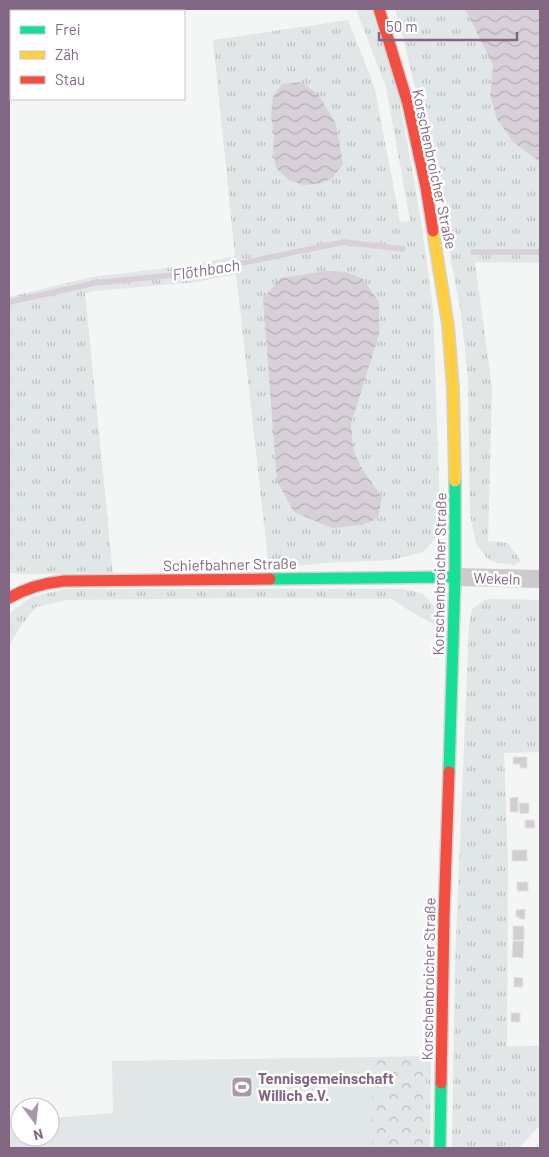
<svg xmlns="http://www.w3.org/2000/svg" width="549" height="1157" font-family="Barlow,sans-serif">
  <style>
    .grass { fill: url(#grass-tufts); fill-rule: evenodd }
    .park { fill: url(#park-crowns) }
    .garden { fill: #e1e6e7 }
    .water { fill: url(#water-waves) }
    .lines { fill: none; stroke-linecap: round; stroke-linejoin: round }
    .stream { stroke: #d7d0d8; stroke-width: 5.5 }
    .building { fill: #d0ced1; stroke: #e4e4e4 }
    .fast-casing { stroke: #d3d2d3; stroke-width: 14 }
    .slow-casing { stroke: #d3d2d3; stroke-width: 14 }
    .jam-casing { stroke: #d3d2d3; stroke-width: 14 }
    .street { stroke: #cccacc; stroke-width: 18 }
    .fast { stroke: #16e098; stroke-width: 11 }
    .slow { stroke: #ffcf43; stroke-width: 11 }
    .jam { stroke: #f24e42; stroke-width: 11 }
    .labels { text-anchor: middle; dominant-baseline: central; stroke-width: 5; stroke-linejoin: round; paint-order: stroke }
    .street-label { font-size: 15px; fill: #816782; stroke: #fff }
    .poi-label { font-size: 15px; font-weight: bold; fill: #816782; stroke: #fff; text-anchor: start }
    .water-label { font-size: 16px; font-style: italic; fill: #856e8b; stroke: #fff }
  </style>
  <defs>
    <pattern id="grass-tufts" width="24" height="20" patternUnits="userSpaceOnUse" patternTransform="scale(1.25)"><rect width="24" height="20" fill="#e1e6e7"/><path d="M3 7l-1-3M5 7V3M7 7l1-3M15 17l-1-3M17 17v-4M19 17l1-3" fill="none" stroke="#bcbec1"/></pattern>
    <pattern id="park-crowns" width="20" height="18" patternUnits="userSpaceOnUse" patternTransform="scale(1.25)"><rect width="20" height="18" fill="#e1e6e7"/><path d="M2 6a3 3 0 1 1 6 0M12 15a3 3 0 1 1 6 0" fill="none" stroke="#bcbec1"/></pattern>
    <pattern id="water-waves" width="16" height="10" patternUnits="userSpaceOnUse" patternTransform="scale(1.25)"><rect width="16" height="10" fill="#d7d0d8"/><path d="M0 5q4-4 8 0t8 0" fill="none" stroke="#b4adb5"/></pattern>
  </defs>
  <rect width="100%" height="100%" fill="#f4f5f5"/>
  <!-- grass -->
  <g class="grass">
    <path d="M356 9H371L397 87 420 214 433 308 440 511 439 528 434 540 423 552 392 560 323 563 269 569 236 274 196 282 95 291 85 293 113 573 25 574 9 573V297L92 277 194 265 235 256 213 40 348 20 375 89 400 222 410 221 386 87ZM281 278 379 335 351 424 354 452 363 470 382 497 378 518 363 525Z"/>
    <path d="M395 9H465L493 65 490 96 537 160 540 162V263L475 262 492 388 488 541 508 543 521 561 514 565 497 563 487 558 476 544 470 514 468 378 461 314 441 206 423 120 400 25Z"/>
    <path d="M64 589H403L422 593 434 606 435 625 405 608 392 599 265 598 66 600 36 607 20 627 9 646V615L12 611 32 597Z"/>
    <path d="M491 599 540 600V752L504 753 508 864 507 1046H540V1125L519 1148H452L455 964 469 625 472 609 485 600Z"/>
    <path d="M426 1056 431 1057 430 1148H425Z"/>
  </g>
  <!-- park -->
  <path class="park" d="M426 1056 425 1148H372V1057Z"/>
  <!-- garden -->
  <path class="garden" d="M372 1057V1148H9V1121L20 1120V1137H50V1118L113 1113 112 1061Z"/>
  <!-- water -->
  <g class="water">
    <path d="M465 9H540V162L513 142 497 119 490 96 493 65Z"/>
    <path d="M301 82 318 94 336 124 343 164 332 178 322 183 303 185 289 180 276 168 273 150 274 133 271 116 273 96 282 84Z"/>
    <path d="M326 271 346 272 363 279 379 302V335L351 424 354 452 363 470 382 497 378 518 363 525 332 528 294 512 277 481 263 298 281 278Z"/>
  </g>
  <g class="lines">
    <!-- stream -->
    <g class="stream">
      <path d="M473 252H540"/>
      <path d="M9 302 95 283 194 273 344 242 403 249"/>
    </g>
  </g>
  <!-- building -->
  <g class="building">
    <path d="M513 757H527V768H520V764H513Z"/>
    <path d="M518 797V812H510V798Z"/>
    <path d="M519 803H529V813L520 814Z"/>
    <path d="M525 820H534L535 828H525Z"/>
    <rect x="512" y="850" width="15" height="11"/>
    <rect x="517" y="882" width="11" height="9"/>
    <path d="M525 909V919H519V917H516V910Z"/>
    <rect x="513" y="926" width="11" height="14"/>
    <path d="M513 941H524L523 958 512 957Z"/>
    <path d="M514 977 523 978V987H514Z"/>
    <rect x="511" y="1013" width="9" height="9"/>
  </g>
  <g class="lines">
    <!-- fast casing -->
    <g class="fast-casing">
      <g id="fast">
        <path d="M270 579 455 577"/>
        <path d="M449 772 455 577V481"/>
        <path d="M440 1148 441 1083"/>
      </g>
    </g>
    <!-- slow casing -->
    <g class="slow-casing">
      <path id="slow" d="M433 231 448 325 453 389 455 481"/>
    </g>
    <!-- jam casing -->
    <g class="jam-casing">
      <g id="jam">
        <path d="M379 9 408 104 426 187 433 231"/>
        <path d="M9 598C26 588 44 583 64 581L270 579"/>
        <path d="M441 1083 444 916 449 772"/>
      </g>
    </g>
    <!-- street -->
    <path class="street" d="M455 577 540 579"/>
    <!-- fast -->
    <use href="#fast" class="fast"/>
    <!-- slow -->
    <use href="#slow" class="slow"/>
    <!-- jam -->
    <use href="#jam" class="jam"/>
  </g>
  <!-- icons -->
  <defs>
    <g id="stadium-square" transform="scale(1.125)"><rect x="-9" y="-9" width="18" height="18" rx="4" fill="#a999aa" stroke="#fff"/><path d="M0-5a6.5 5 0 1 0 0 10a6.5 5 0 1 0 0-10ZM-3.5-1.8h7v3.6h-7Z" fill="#fff"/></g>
  </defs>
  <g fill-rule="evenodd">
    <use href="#stadium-square" x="242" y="1087"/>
  </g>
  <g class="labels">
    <!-- street labels -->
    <g class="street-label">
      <text transform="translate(435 169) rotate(78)">Korschenbroicher Straße</text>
      <text transform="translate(230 564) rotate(-1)">Schiefbahner Straße</text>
      <text transform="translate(439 574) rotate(-89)">Korschenbroicher Straße</text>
      <text transform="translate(497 578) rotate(2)">Wekeln</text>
      <text transform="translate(428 979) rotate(-89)">Korschenbroicher Straße</text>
    </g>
    <!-- poi labels -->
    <g class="poi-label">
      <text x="258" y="1078">Tennisgemeinschaft<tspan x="258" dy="17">Willich e.V.</tspan></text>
    </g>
    <!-- water labels -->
    <g class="water-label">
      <text transform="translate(206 269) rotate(-9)">Flöthbach</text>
    </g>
  </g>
  <!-- border -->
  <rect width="549" height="1157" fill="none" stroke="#816782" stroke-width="20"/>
  <!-- legend -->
  <rect x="10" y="10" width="175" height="90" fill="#ffffff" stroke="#cdc2cd"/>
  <rect x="20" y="26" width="25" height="8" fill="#16e098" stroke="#cdc2cd"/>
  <text x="55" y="35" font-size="15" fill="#816782">Frei</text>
  <rect x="20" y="51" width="25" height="8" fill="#ffcf43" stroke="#cdc2cd"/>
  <text x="55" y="60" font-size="15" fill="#816782">Zäh</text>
  <rect x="20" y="76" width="25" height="8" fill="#f24e42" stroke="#cdc2cd"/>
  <text x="55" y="85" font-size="15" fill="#816782">Stau</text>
  <!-- north arrow -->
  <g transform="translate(35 1122) rotate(165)"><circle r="24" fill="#ffffff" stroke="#cdc2cd"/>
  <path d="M0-4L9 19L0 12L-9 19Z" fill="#a999aa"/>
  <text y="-8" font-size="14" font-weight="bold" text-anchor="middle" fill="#816782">N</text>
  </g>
  <!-- scale -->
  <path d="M379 32v8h138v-8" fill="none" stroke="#816782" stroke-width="2.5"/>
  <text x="386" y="32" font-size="15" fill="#816782" stroke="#ffffff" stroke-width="4" paint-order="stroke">50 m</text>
</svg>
